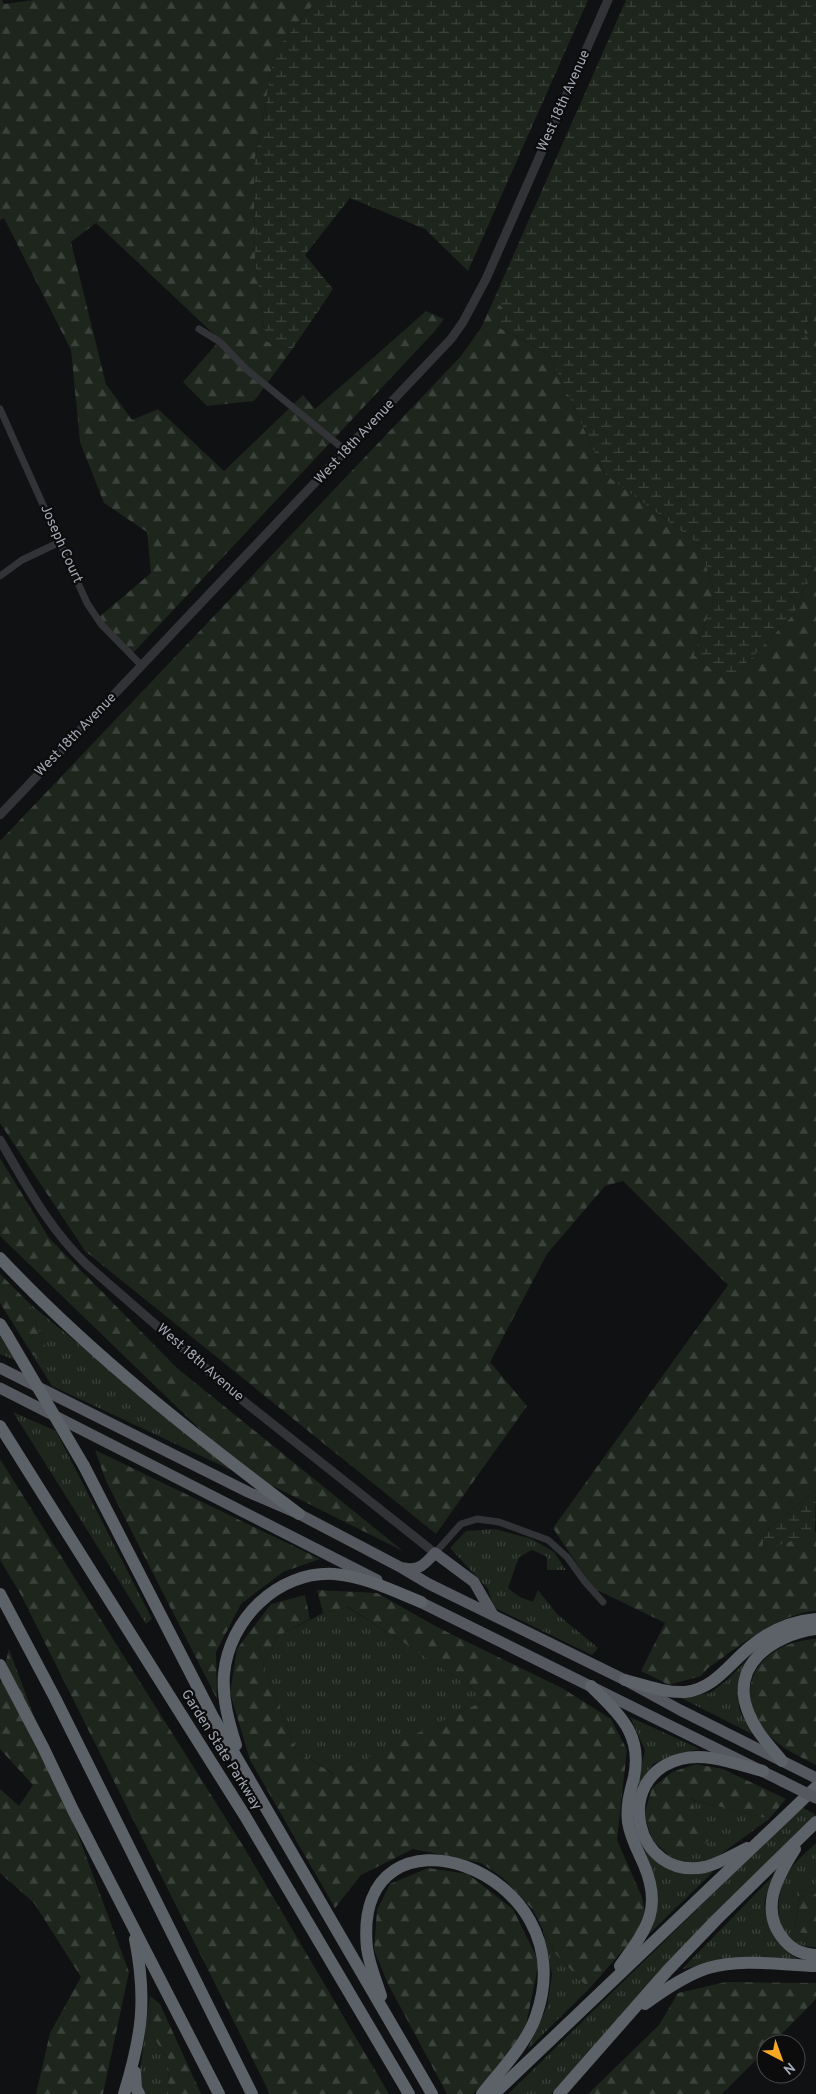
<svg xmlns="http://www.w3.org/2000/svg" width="816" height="2094" font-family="Overpass,sans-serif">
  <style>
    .grass { fill: url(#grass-tufts) }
    .forest { fill: url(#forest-firs) }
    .wetland { fill: url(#wetland-marsh) }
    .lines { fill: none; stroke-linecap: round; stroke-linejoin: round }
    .minor { stroke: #313337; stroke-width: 7 }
    .tertiary { stroke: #313337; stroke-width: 9 }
    .trunk { stroke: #55585f; stroke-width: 11 }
    .motorway { stroke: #5d6168; stroke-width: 12 }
    .trunk-bridge { stroke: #55585f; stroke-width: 11 }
    .motorway-bridge { stroke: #5d6168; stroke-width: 12 }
    .labels { text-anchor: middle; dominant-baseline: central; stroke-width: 4.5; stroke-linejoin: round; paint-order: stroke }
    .street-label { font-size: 14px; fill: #a1a7b3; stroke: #0c0c0d }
  </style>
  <defs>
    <pattern id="grass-tufts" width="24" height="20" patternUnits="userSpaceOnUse" patternTransform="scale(1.25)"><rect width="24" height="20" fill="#1d251d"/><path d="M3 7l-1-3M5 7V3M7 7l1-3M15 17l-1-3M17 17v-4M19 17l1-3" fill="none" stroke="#3b423b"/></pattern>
    <pattern id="forest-firs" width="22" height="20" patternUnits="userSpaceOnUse" patternTransform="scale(1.25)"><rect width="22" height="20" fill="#1d251d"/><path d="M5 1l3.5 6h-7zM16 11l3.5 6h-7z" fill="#3b423b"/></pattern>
    <pattern id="wetland-marsh" width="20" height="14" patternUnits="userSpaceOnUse" patternTransform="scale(1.25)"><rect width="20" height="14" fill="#1d251d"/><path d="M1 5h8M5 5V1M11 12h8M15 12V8" fill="none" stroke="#3b423b"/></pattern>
  </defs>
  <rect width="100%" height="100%" fill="#101112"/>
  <!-- grass -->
  <g class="grass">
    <path d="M29 1303 231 1470 52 1386 32 1354 52 1366Z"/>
    <path d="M0 1336 17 1361 0 1354Z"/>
    <path d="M13 1412 56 1431 152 1619 146 1624Z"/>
    <path d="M495 1529 532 1539 554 1552 566 1570H547V1557L532 1550 519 1557 508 1588 520 1597 533 1602 538 1590 557 1614 598 1648 592 1655 493 1607 488 1589 450 1548 466 1531Z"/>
    <path d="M347 1607 397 1638 488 1699 334 1774 296 1750 263 1665 278 1636 323 1613Z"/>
    <path d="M750 1657 739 1687V1709L752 1734 679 1697 710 1693 726 1681Z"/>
    <path d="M630 1717 700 1749 676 1754 653 1764 637 1787 645 1750Z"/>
    <path d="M689 1799 769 1819 717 1857 696 1864 673 1859 653 1841 644 1815 709 1840Z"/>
    <path d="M802 1807 816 1815 656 1976 551 2094H508Z"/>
    <path d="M816 1843V1894L801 1890 794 1931 816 1934V1947C775 1948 772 1903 787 1874 793 1863 807 1852 816 1843Z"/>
    <path d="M641 1846 660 1862 713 1872 648 1935 647 1934C662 1892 660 1886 641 1846Z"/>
    <path d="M775 1874C772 1882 767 1891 765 1900 761 1924 782 1945 798 1959L732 1960 682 1969Z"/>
    <path d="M543 1930 555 1953 589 1989 527 2050 547 2007 552 1975Z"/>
    <path d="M150 1996 151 2034 169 2060 168 2094H145L139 2077Z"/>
  </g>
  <!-- forest -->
  <g class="forest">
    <path d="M0 0H2L4 4 33 0H317L275 51 254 165 255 260 266 341 291 351 254 401 207 406 183 382 220 340 96 223 71 242 106 384 132 420 158 409 224 471 303 395 315 409 426 311 444 319 434 332 133 653 98 618 151 573 147 532 104 503 80 442 71 350 4 218 0 220Z"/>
    <path d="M816 298V351L804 332Z"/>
    <path d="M494 299 503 308 498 327 549 354 605 474 700 545 715 595 694 655 728 682 795 613 816 554V1490L765 1532 762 1550 816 1532V1611C781 1612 737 1648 708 1668L701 1676 669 1685 641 1671 665 1623 593 1588 553 1528 728 1285 623 1181 605 1186 547 1254 490 1362 527 1406 436 1534 85 1251 0 1123V841L461 356 481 328Z"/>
    <path d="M0 1158 49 1238 177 1368 403 1551 243 1471 0 1236Z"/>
    <path d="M0 1274 29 1303 53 1367 32 1354 0 1303Z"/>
    <path d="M95 1450 320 1559 283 1572 241 1604 216 1652 217 1699 106 1481Z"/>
    <path d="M0 1459 245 1849 389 2094H270L20 1593 0 1560Z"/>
    <path d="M317 1590 377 1593 439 1628 562 1688 611 1719 627 1750 617 1840 642 1897 647 1923 589 1989 555 1953 533 1910 503 1878 481 1863 413 1849 361 1875 335 1908 250 1760 230 1693 237 1649 271 1604 305 1595 310 1619 278 1636 263 1665 296 1750 333 1774 488 1699 397 1638 348 1607 323 1613Z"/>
    <path d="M816 1639V1765C801 1757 782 1749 770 1736 727 1690 759 1642 816 1639Z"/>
    <path d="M9 1649 129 1972 103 2094H36L50 2033 81 1977 34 1903 0 1873V1789L19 1806 33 1785 0 1749V1684Z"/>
    <path d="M696 1764 723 1769 786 1799 769 1819 690 1799 709 1840 695 1852 662 1842 644 1815 652 1788 672 1772Z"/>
    <path d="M428 1868 468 1874 513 1909 539 1962 526 2025 499 2068 473 2094H447L388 1984 374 1950 377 1910 390 1884Z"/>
    <path d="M801 1890 816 1894V1934L794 1932Z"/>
    <path d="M726 1982 816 1983V1999L772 2044H766V2050L722 2094H588L659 2025 678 1993Z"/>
    <path d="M150 1996 160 2004 201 2094H168L169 2060 151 2034Z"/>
  </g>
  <!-- wetland -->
  <g class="wetland">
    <path d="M317 0H588L468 271 425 229 350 198 305 255 333 289 291 351 266 341 255 260 254 165 275 51Z"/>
    <path d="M626 0H816V298L804 332 816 351V554L795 613 728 682 694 655 715 595 700 545 605 474 549 354 498 327 503 308 494 299Z"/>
    <path d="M816 1490 815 1533 762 1551 765 1532Z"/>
  </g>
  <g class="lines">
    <!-- minor -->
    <g class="minor">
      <path d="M199 329 220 342 246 369 346 451"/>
      <path d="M0 409 87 603 101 624 142 666"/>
      <path d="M0 576 22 560 60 542"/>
      <path d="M435 1553 461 1524 477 1519 499 1522 548 1540 567 1557 585 1582 603 1602"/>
    </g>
    <!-- tertiary -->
    <g class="tertiary">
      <path d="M0 815 451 339 463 322 486 279 608 0"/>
      <path d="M0 1140C26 1185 49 1229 87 1265L241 1399 435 1553"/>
    </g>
    <!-- trunk -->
    <g class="trunk">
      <path d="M0 1368 248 1492 299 1514 402 1568 429 1584 625 1680 680 1710 816 1778"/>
      <path d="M0 1388 377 1580"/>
      <path d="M404 1568C419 1571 425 1564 435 1553L474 1582 493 1615"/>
      <path d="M414 1599 782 1781"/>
    </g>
    <!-- motorway -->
    <g class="motorway">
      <path d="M0 1258C90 1354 194 1435 299 1514"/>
      <path d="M0 1324 7 1335"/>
      <path d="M0 1426 245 1816 409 2094"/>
      <path d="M84 1466 213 1717 432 2094"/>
      <path d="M0 1594 55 1698 252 2094"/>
      <path d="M0 1665 43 1747 73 1810 219 2094"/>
      <path d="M625 1680C644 1685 665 1693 685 1692 714 1689 729 1664 750 1647 769 1631 792 1621 816 1619"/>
      <path d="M591 1686C618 1714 643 1733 634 1777 630 1792 626 1806 628 1822 630 1837 638 1851 644 1865 663 1910 646 1929 620 1966"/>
      <path d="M236 1745C229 1723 222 1699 224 1674 229 1620 277 1571 334 1574 363 1576 394 1591 421 1602"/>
      <path d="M782 1761C770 1746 756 1732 749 1714 728 1665 773 1635 816 1629"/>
      <path d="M747 1848C733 1855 720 1863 705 1867 635 1881 611 1777 681 1759 707 1752 738 1765 763 1771"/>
      <path d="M795 1849C777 1877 758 1911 785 1941 794 1951 803 1954 816 1955"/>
      <path d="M381 1996C376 1980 369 1964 367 1948 351 1789 589 1867 536 2016 527 2043 500 2071 482 2094"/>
      <path d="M645 2004C664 1990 686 1975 708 1968 742 1958 781 1965 816 1966"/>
      <path d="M135 2072 136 2088 139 2094"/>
      <path d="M124 2094C142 2035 147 2000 135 1939"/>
      <path d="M494 2094 816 1787"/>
      <path d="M559 2094 668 1970 716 1920 816 1822"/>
    </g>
    <!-- trunk-bridge -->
    <path class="trunk-bridge" d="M782 1781 816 1798"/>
    <!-- motorway-bridge -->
    <path class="motorway-bridge" d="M7 1335 84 1466"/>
  </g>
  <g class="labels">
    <!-- street labels -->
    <g class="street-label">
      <text transform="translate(564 101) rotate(-66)">West 18th Avenue</text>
      <text transform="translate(355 442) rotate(-47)">West 18th Avenue</text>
      <text transform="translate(61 544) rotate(66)">Joseph Court</text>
      <text transform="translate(76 735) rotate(-46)">West 18th Avenue</text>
      <text transform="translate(200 1363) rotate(41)">West 18th Avenue</text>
      <text transform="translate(221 1750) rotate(58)">Garden State Parkway</text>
    </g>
  </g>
  <!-- north arrow -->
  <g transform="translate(781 2059) rotate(139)"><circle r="24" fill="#0c0c0d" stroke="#484a4f"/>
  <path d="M0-4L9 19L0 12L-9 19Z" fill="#f7a823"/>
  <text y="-8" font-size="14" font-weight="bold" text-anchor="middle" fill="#a1a7b3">N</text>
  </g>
</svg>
